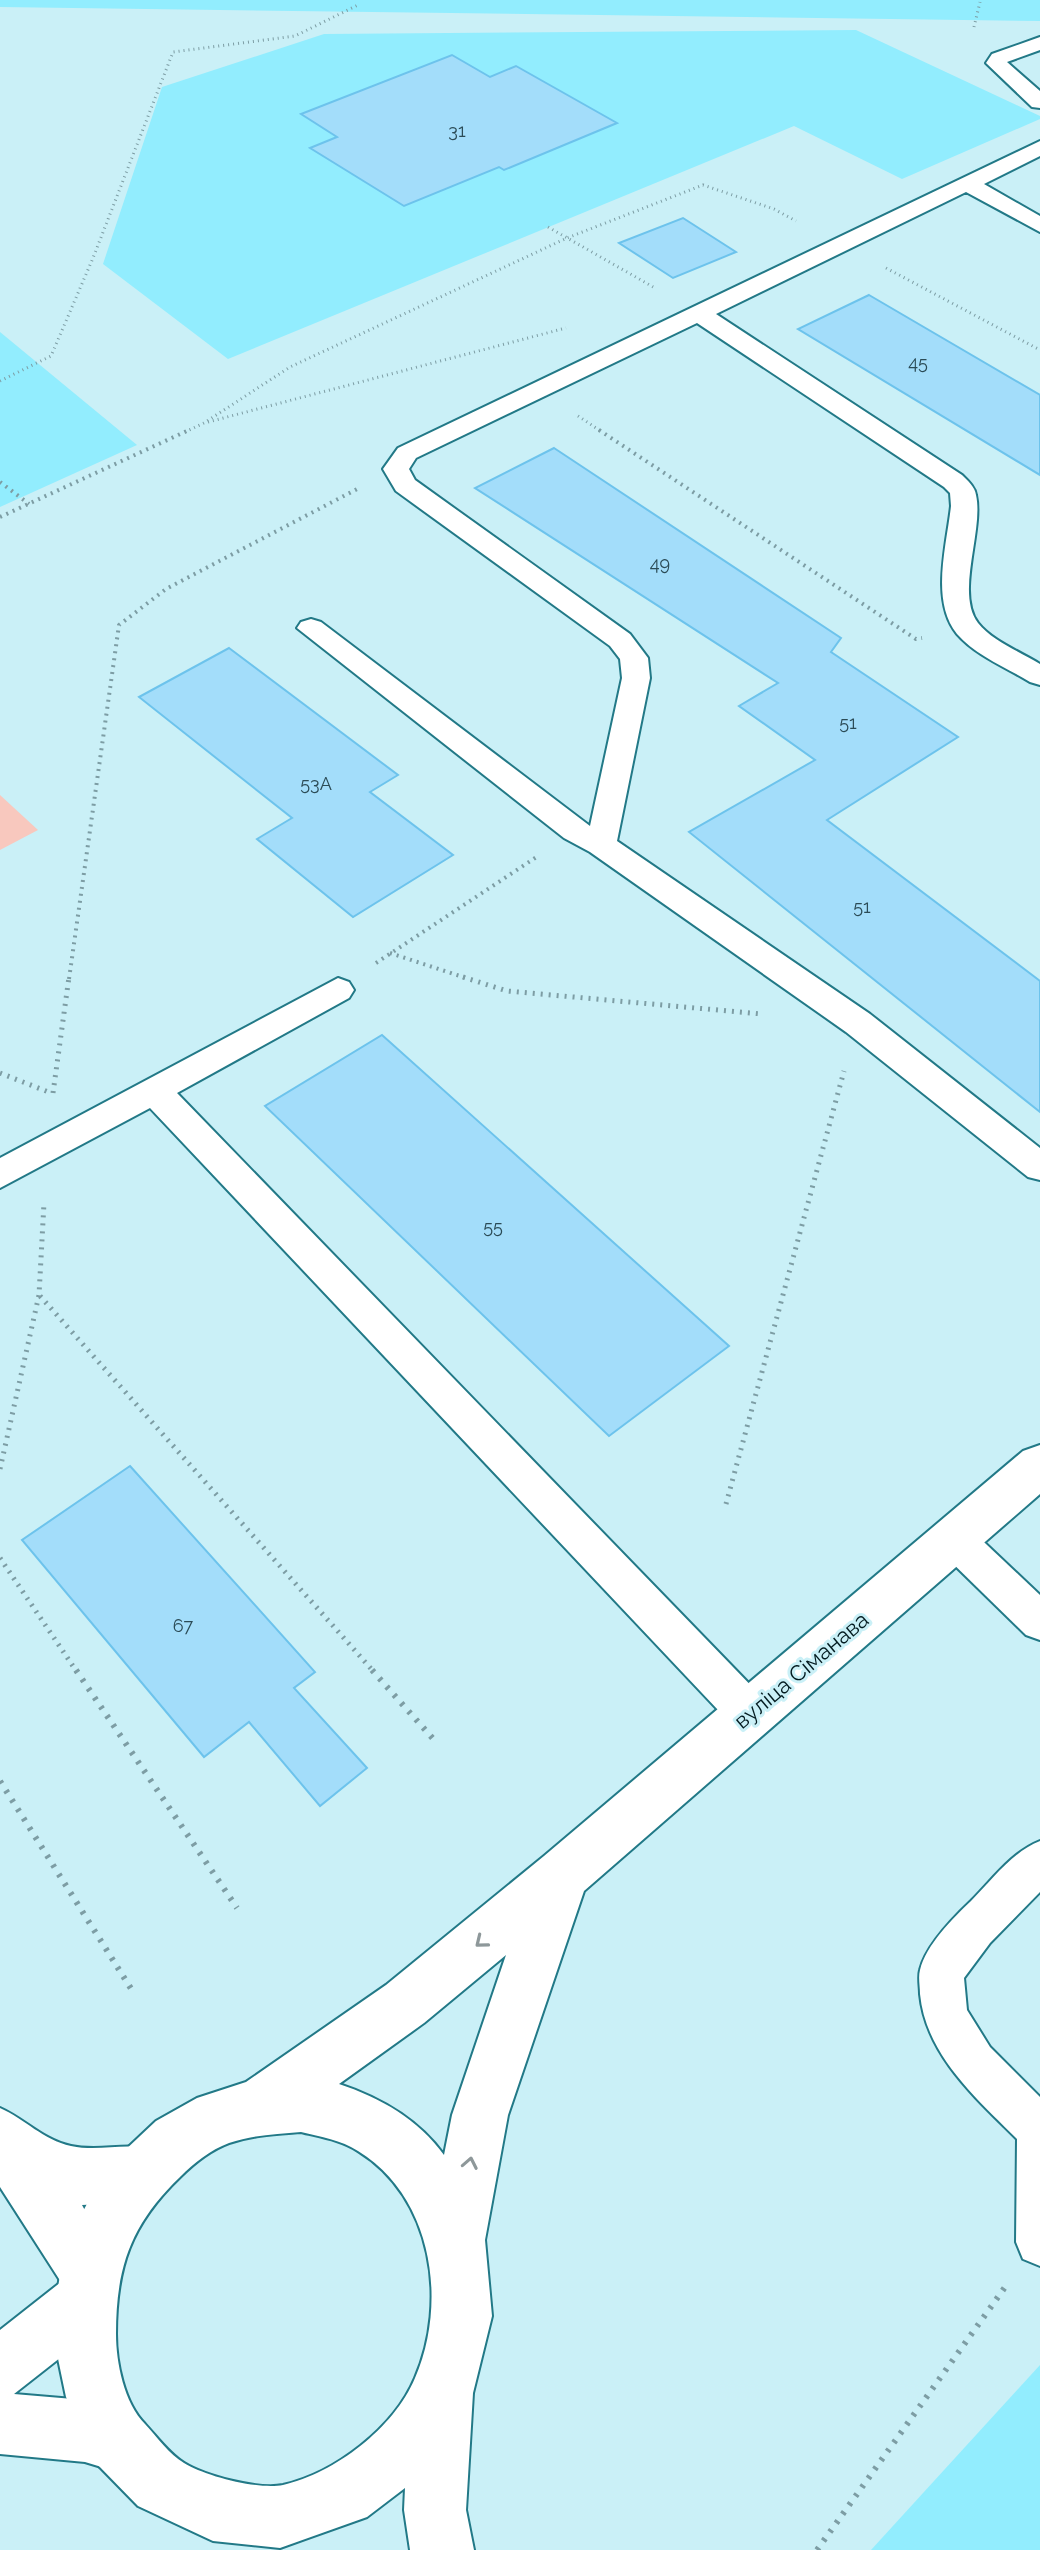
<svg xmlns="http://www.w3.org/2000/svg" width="1040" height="2550" font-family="Raleway,sans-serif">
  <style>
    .built { fill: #92edfe }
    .green { fill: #f8c8be }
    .building { fill: #a3ddfa; stroke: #6dc3ec; stroke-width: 2 }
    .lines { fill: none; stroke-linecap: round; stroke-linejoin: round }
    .lane-casing { stroke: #227987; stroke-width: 4 }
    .street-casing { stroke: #227987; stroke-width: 4 }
    .secondary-casing { stroke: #227987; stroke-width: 4 }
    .path-far3 { stroke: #7d9da4; stroke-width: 3; stroke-dasharray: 1 4; stroke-linecap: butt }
    .path-far2 { stroke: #7d9da4; stroke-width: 4; stroke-dasharray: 2 5; stroke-linecap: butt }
    .path-far1 { stroke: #7d9da4; stroke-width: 5; stroke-dasharray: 2 6; stroke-linecap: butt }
    .path { stroke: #7d9da4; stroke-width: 6; stroke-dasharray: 3 8; stroke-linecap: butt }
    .lane { fill: #fff; fill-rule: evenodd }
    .street { fill: #fff; fill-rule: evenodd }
    .secondary { fill: #fff; fill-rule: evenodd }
    .oneway { stroke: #8e989a }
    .labels { text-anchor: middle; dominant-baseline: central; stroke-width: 6; stroke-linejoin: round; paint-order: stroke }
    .number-label { font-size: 18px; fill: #2b4b56 }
    .street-label { font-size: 22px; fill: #031a1f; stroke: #caf0f7 }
  </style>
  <rect width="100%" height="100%" fill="#caf0f7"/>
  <!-- built -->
  <g class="built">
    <path d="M0 0H1040V21L0 7Z"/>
    <path d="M856 30 1040 116V119L902 179 794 126 228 359 103 264 162 87 324 34Z"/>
    <path d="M0 332 137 445 0 507Z"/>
    <path d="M1040 2365V2550H871Z"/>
  </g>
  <!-- green -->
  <path class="green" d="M0 795 38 830 0 850Z"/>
  <!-- building -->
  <g class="building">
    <path d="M452 55 490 77 516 66 617 123 504 170 499 167 404 206 310 148 337 137 301 114Z"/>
    <path d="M683 218 736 252 673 278 619 243Z"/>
    <path d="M869 295 1040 395V475L798 329Z"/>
    <path d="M554 448 841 638 831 652 958 737 827 820 1040 981V1112L689 832 815 760 739 706 778 683 475 488Z"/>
    <path d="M229 648 398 775 370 792 453 855 353 917 257 839 292 818 139 697Z"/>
    <path d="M382 1035 729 1346 609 1436 265 1106Z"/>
    <path d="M130 1466 315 1672 294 1688 367 1768 320 1806 249 1722 204 1757 22 1540Z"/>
  </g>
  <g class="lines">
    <!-- lane casing -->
    <g class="lane-casing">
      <g id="lane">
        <path d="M1040 37V50L1007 62 1040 91V108L1032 107 986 63 992 54Z"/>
        <path d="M1040 141V156L984 184 1040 216V232L966 192 716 314 962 475C968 481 975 487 976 495 984 530 955 593 978 623 992 641 1021 652 1040 664V685L1030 682C1007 668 975 655 957 634 930 601 947 544 951 506L950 493 944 487 697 323 416 458 409 469 415 480 630 634 648 658 650 678 617 841 870 1014 1040 1148V1180L1028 1177 846 1032 590 852 564 838 297 628 301 622 311 619 321 622 590 826 622 678 620 659 610 646 396 491 383 469 398 448Z"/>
        <path d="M338 978 349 982 354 990 349 998 177 1093 765 1700 771 1714 765 1728 750 1733 735 1728 150 1108 0 1188V1158Z"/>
        <path d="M954 1522 968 1527 1040 1595V1640L1026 1635 940 1551 934 1539 940 1527Z"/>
        <path d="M1040 1841V1892L990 1943 964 1978 967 2010 990 2047 1040 2097V2266L1023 2259 1016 2242 1017 2139C976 2098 926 2055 920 1994 920 1986 918 1977 920 1970 926 1945 953 1918 971 1901 992 1880 1012 1852 1040 1841Z"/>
      </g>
    </g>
    <!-- street casing -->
    <g class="street-casing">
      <path id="street" d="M0 2108C25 2119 43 2140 71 2146 104 2153 130 2139 162 2153L171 2173 162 2193 142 2202 82 2205 120 2275 113 2292 116 2300 107 2321 14 2394 85 2400 140 2419 149 2441 140 2463 118 2472 85 2462 0 2454V2330L61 2282 0 2187Z"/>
    </g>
    <!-- secondary casing -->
    <g class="secondary-casing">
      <path id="secondary" d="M1040 1445V1494L584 1891 508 2115 485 2240 492 2316 473 2393 466 2510 474 2550H410L404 2510 405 2488 367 2517 280 2548 213 2541 138 2506 96 2463 66 2397 56 2349V2300L60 2275 80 2217 98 2183 122 2153 156 2121 197 2098 246 2082 386 1985 544 1856 1023 1451ZM506 1955 452 2115 444 2155C418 2119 381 2098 339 2084L424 2023ZM301 2132C321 2137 341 2140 358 2151 433 2197 448 2302 415 2378 394 2428 335 2473 283 2485 258 2490 205 2476 184 2463 169 2454 157 2437 145 2424 124 2403 116 2362 116 2334 116 2267 131 2224 180 2177 194 2163 210 2150 229 2143 253 2135 277 2134 301 2132Z"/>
    </g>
    <!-- path-far3 -->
    <g class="path-far3">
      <path d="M974 27 980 2"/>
      <path d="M548 227 655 288"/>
      <path d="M886 268 1040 350"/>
      <path d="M0 381 51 356 93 258 173 52 295 36 358 5"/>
      <path d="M578 416 602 432"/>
      <path d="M208 422 566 328"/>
      <path d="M185 432 204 423 290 367 567 238 703 185 774 209 796 221"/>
    </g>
    <!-- path-far2 -->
    <g class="path-far2">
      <path d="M599 430 916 639 922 638"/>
      <path d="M0 482 29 504"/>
      <path d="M0 517 189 430"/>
      <path d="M390 953 469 979"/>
      <path d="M376 963 538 856"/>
      <path d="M69 979 119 625 166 589 359 488"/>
    </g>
    <!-- path-far1 -->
    <g class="path-far1">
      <path d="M463 977 507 991 762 1014"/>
      <path d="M0 1073 51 1093"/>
      <path d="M53 1093 69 977"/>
      <path d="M40 1296 374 1672"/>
      <path d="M0 1469 39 1295 44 1203"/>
      <path d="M726 1504 844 1071"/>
      <path d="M0 1558 77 1672"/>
    </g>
    <!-- path -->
    <g class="path">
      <path d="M76 1670 237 1908"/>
      <path d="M372 1670 435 1741"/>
      <path d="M0 1781 135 1995"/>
      <path d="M817 2550 1008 2283"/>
    </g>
    <!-- lane -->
    <use href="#lane" class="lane"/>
    <!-- street -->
    <use href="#street" class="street"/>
    <!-- secondary -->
    <use href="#secondary" class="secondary"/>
  </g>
  <!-- one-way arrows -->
  <defs><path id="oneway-chevron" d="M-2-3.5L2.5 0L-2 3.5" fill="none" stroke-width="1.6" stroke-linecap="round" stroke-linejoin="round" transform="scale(2)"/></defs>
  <g class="oneway">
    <use href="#oneway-chevron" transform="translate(481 1942) rotate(141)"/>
    <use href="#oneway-chevron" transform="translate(470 2163) rotate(-79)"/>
  </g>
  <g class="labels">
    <!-- number labels -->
    <g class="number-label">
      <text x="457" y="130">31</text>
      <text x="918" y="362">45</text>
      <text x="660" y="563">49</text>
      <text x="848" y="722">51</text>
      <text x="316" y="783">53А</text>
      <text x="862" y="906">51</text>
      <text x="493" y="1226">55</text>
      <text x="183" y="1625">67</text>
    </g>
    <!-- street labels -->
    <g class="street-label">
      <text transform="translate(801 1670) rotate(-40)">вуліца Сіманава</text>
    </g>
  </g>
</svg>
